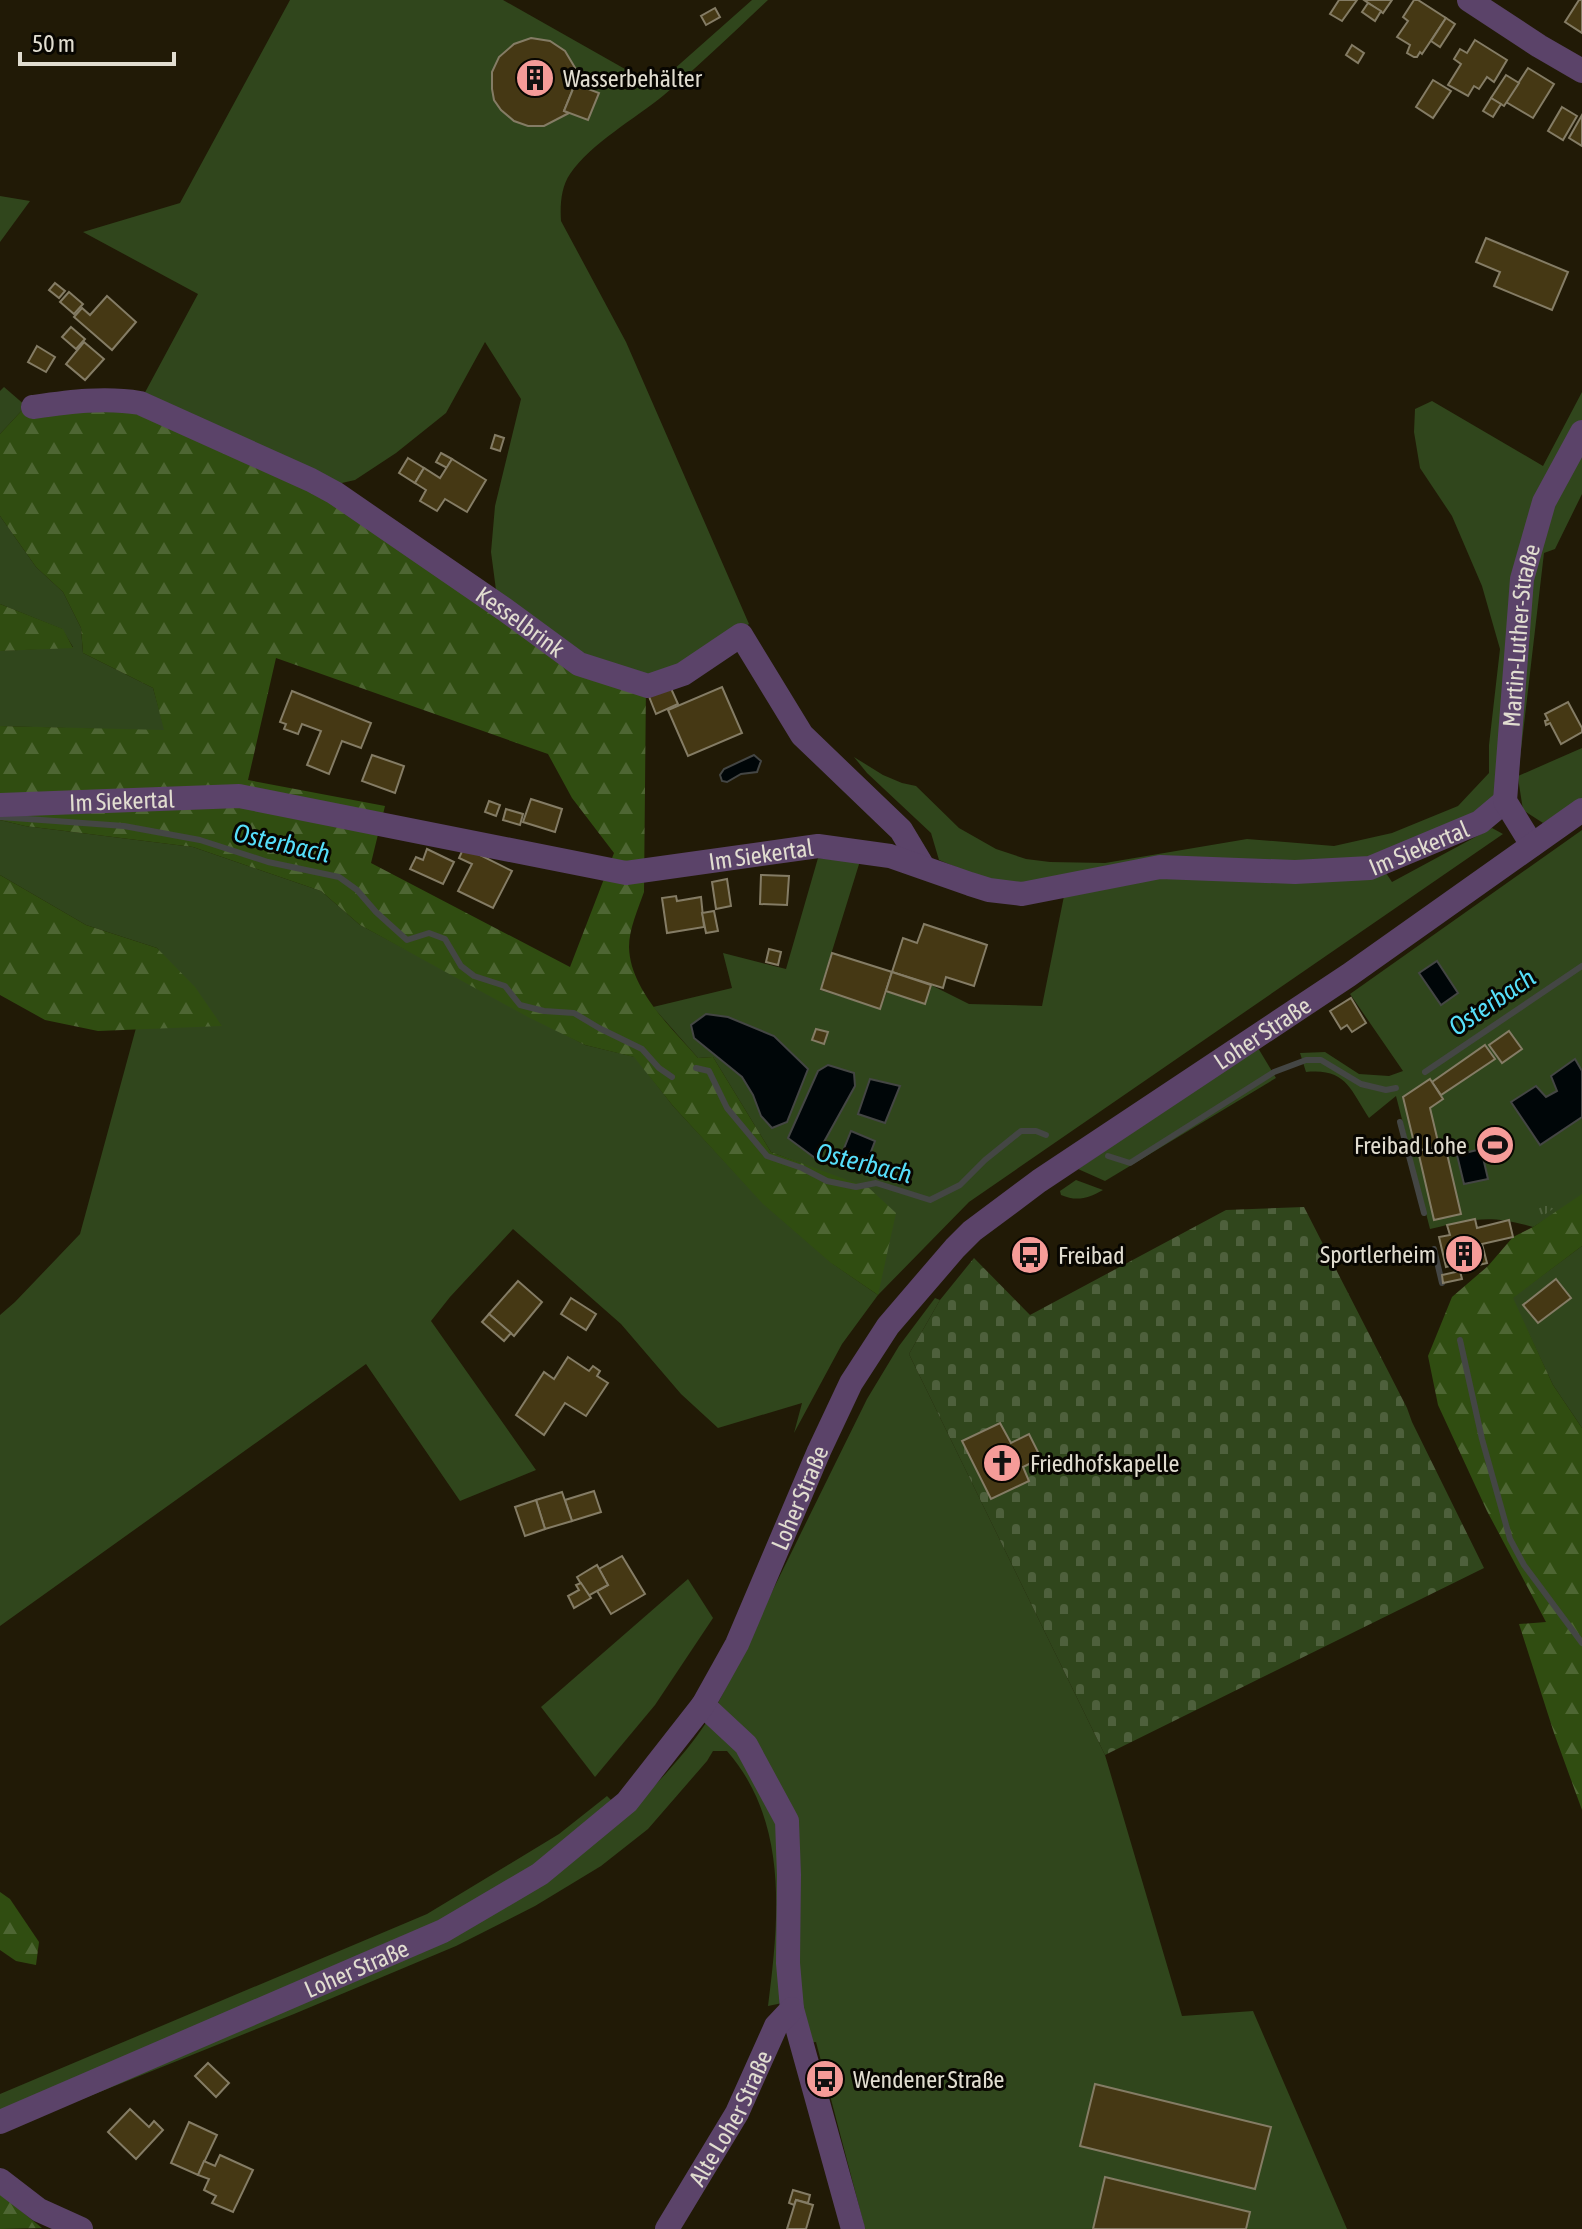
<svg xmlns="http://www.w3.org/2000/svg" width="1582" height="2229" font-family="'Asap Condensed',sans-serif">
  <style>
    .grass { fill: #30461c }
    .forest { fill: url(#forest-firs); fill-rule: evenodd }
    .cemetery { fill: url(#cemetery-stones) }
    .park { fill: url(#park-tufts) }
    .water { fill: #000608; stroke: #444644; stroke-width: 2 }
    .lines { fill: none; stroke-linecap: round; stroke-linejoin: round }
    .stream { stroke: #444644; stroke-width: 6 }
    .building { fill: #453814; stroke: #847c65; stroke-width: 2 }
    .minor { stroke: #5b4369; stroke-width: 24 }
    .labels { text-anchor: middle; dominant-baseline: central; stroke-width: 6; stroke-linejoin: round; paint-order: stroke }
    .poi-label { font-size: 24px; fill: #e1ddd0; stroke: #080601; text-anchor: start }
    .street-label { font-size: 24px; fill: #e1ddd0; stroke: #080601 }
    .water-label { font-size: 26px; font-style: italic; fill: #56defa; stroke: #080601 }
  </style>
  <defs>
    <pattern id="forest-firs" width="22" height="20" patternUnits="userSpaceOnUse" patternTransform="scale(2)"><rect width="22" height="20" fill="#304d11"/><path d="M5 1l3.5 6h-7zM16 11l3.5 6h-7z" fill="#4e6633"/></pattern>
    <pattern id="cemetery-stones" width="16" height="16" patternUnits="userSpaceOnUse" patternTransform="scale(2)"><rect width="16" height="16" fill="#30461c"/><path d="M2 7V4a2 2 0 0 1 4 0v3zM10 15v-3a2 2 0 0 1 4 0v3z" fill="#4e603c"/></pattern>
    <pattern id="park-tufts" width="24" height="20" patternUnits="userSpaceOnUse" patternTransform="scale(2)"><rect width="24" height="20" fill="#30461c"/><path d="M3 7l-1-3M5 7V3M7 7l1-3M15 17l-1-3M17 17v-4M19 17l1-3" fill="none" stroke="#4e603c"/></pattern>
  </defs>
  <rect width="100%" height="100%" fill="#211a06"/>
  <!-- grass -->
  <g class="grass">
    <path d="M290 0H503L655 86 752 0H768C734 32 700 65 664 95 635 119 591 143 570 174 561 187 560 205 561 221L626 342 749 624 680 671 646 683 581 658 496 590 491 552 495 506 521 399 485 342 446 413 396 453 355 480 333 485 142 398 198 294 83 232 180 203Z"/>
    <path d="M0 196 30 201 0 242Z"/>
    <path d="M4 387 26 406 0 434V391Z"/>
    <path d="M1582 392V494L1555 549 1544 553 1518 776 1582 748V798L1543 823 1523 810 1518 778 1474 812 1376 858 1392 882 1492 828 1503 834 969 1202 878 1295 842 1344 794 1433 802 1403 718 1428 681 1394 621 1324 513 1229 450 1297 431 1321 536 1470 460 1501 366 1364 0 1626V1315L15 1302 80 1234 136 1028 221 1025 157 948 86 925 0 875V820L25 826 193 847 321 891 360 925 585 1045 635 1057 673 1106 765 1205 833 1264 878 1295 815 1169 771 1152 713 1057 698 1058 653 1007 732 988 723 953 786 969 818 858 860 861 820 990 880 1009 887 992 924 1004 931 985 969 1004 1042 1006 1064 896 980 877 939 860 931 833 867 773 854 757 883 775 902 783 916 786 959 828 996 849 1026 859 1050 862 1105 863 1247 839 1334 846 1392 833 1458 806 1489 773V745L1500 649 1482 586 1452 516 1420 468 1414 432 1415 409 1432 401 1543 466Z"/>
    <path d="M0 516 36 567 63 592 81 628 83 653 153 688 165 731 0 726V651L73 647 62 629 0 604Z"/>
    <path d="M1582 830V1197L1533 1227C1489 1214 1473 1219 1430 1229L1396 1096 1369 1118C1350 1089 1346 1068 1306 1072L1300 1053 1325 1052 1359 1074 1389 1076 1403 1071 1350 994Z"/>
    <path d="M1258 1048 1276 1078 1105 1181 1078 1169Z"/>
    <path d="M1076 1180 1103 1190C1089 1198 1077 1202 1061 1195L1060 1191Z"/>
    <path d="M1582 1246V1428L1553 1385 1512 1298Z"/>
    <path d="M935 1298 940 1300 909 1354 1105 1755 1182 2016 1253 2011 1347 2229H865L816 2042 807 2043 797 2000 768 2006C779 1919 789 1822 727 1751H713L707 1761 648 1829 601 1866 535 1906 456 1946 294 2014 0 2132V2094L427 1914 559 1834 607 1796 626 1815C667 1773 709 1732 731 1675L867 1399 899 1346Z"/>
    <path d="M688 1579 713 1618 655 1705 595 1777 541 1707Z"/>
  </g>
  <!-- forest -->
  <g class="forest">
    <path d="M142 398 333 485 581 658 646 683 644 892C638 909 629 929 629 947 630 990 672 1028 698 1058L713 1057 771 1152 869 1188 896 1213 878 1295 831 1263 763 1204 673 1106 634 1057 585 1045 528 1017 360 925 321 891 193 847 25 826 0 820V726L164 730 153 688 83 653 81 628 63 592 36 567 0 516V434L26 406ZM276 658 548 754 572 798 614 853 570 967 371 863 385 806 248 780Z"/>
    <path d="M0 604 63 629 73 648 0 651Z"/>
    <path d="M0 875 86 925 157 948 195 987 222 1026 98 1031 45 1020 0 995Z"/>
    <path d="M1582 1194V1246L1513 1298 1553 1385 1582 1428V1810L1554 1733 1519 1624 1546 1622 1487 1511 1438 1405 1428 1356 1452 1297 1488 1266 1513 1237 1533 1227Z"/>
    <path d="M0 1892 10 1899 39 1942 36 1965 16 1961 0 1950Z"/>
    <path d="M0 2194 42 2228 0 2229Z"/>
  </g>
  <!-- cemetery -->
  <path class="cemetery" d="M1304 1207 1407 1408 1412 1422 1484 1568 1105 1755 909 1354 940 1300 974 1258 1030 1315 1226 1210Z"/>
  <!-- park -->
  <path class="park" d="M1552 1188 1562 1203 1541 1217 1531 1202Z"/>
  <!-- water -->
  <g class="water">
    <path d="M754 755 761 761 757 772 741 774 727 782 722 781 720 775 724 769Z"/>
    <path d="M1437 961 1458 993 1441 1005 1419 973Z"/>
    <path d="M706 1014 728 1017 774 1036 808 1069 787 1122 772 1128 761 1116 753 1095 742 1077 694 1038 691 1025Z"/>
    <path d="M1575 1059 1582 1071V1117L1540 1145 1511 1102 1536 1086 1546 1097 1557 1091 1551 1076Z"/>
    <path d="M828 1065 854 1073 855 1086 815 1158 788 1138 818 1071Z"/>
    <path d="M870 1079 900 1086 885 1123 858 1114Z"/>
    <path d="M851 1131 875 1141 864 1170 839 1161Z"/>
    <path d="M1481 1149 1488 1179 1464 1184 1457 1155Z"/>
  </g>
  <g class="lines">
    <!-- stream -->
    <g class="stream">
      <path d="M0 817 124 826 200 840 268 862 339 877 357 890 376 912 407 940 429 933 445 939 461 966 474 976 505 986 520 1005 544 1011 574 1013 599 1028 642 1049 659 1068 672 1077"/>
      <path d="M696 1068 709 1071 727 1108 767 1156 802 1168 827 1181 856 1187 876 1183 930 1200 960 1185 985 1160 1021 1131H1036L1046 1135"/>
      <path d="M1425 1072 1582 966"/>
      <path d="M1400 1122 1424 1213"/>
      <path d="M1108 1156 1130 1163 1274 1072 1306 1060H1321L1361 1084 1386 1090 1396 1088"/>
      <path d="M1434 1249 1442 1283"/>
      <path d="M1460 1340 1482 1439 1510 1539 1524 1565 1582 1643"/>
    </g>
  </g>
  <!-- building -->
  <g class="building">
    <path d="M1339 0H1357L1342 21 1330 14Z"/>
    <path d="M1364 0H1392L1383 13Z"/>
    <path d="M1414 0H1418L1446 18 1422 54 1420 52 1417 57H1414L1407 53 1410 45 1397 37 1408 21 1403 17Z"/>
    <path d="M1579 0H1582V33L1565 22Z"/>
    <path d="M1368 3 1381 11 1375 21 1362 12Z"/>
    <path d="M715 8 720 17 706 25 701 16Z"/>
    <path d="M1446 18 1455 24 1440 47 1431 41Z"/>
    <path d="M531 38 550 41 565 51 577 71 578 85 575 84 564 111 569 113 544 126H528L514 121 501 110 494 100 492 89V72L499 57 514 44Z"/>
    <path d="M1475 40 1507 60 1494 82 1487 77 1479 89 1474 86 1468 96 1448 85 1461 64 1454 59 1460 49 1467 53Z"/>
    <path d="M1352 45 1364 53 1358 63 1346 55Z"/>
    <path d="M1528 68 1554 84 1533 118 1506 102Z"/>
    <path d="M1506 75 1519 83 1504 106 1491 98Z"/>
    <path d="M1433 80 1451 91 1433 118 1416 107Z"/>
    <path d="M575 84 599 93 588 120 564 111Z"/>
    <path d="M1491 98 1501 104 1493 117 1483 111Z"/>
    <path d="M1562 107 1577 116 1563 140 1548 131Z"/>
    <path d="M1582 115V146L1569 138Z"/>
    <path d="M1486 238 1568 272 1552 310 1494 286 1500 272 1476 262Z"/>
    <path d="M55 283 65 291 59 298 49 290Z"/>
    <path d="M69 292 83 304 74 314 60 302Z"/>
    <path d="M107 296 136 322 112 350 74 317 82 308 90 315Z"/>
    <path d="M71 327 85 339 76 349 62 337Z"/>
    <path d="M84 342 104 359 85 380 66 364Z"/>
    <path d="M37 346 55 357 46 372 28 362Z"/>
    <path d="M495 435 504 438 500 451 491 448Z"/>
    <path d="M441 453 452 459 447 468 436 462Z"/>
    <path d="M408 458 424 468 415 483 399 473Z"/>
    <path d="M452 459 486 480 467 512 445 499 437 511 420 501 426 490 415 483 424 468 440 478Z"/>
    <path d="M669 684 678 704 656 714 648 694Z"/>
    <path d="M722 687 742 733 688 756 668 710Z"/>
    <path d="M292 691 371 723 361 748 342 741 329 774 307 765 321 731 302 724 298 734 284 729 286 724 280 722Z"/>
    <path d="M1568 702 1582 728V732L1561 744 1550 723 1546 725 1545 721 1548 720 1545 714Z"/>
    <path d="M372 755 404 766 395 793 362 781Z"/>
    <path d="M531 799 562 809 555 832 523 822Z"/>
    <path d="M489 801 500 805 496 816 485 812Z"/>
    <path d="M506 809 523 814 520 825 503 820Z"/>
    <path d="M464 847 512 871 493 908 458 891 472 864 459 858Z"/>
    <path d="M427 849 454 862 443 884 410 869 416 857 423 860Z"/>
    <path d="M761 875 789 876 787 905 760 904Z"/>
    <path d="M727 879 731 906 716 909 712 882Z"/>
    <path d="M676 896 677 901 701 897 704 927 667 933 662 898Z"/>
    <path d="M714 911 718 931 706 933 702 913Z"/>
    <path d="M924 924 987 945 974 986 946 977 943 988 892 972 903 938 917 943Z"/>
    <path d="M769 949 781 952 778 965 766 962Z"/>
    <path d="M832 953 892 972 880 1009 821 989Z"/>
    <path d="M892 972 931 985 925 1004 886 991Z"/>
    <path d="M1351 998 1366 1023 1352 1032 1347 1025 1341 1029 1330 1011Z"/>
    <path d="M816 1029 828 1032 824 1044 812 1040Z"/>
    <path d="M1509 1031 1522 1049 1502 1063 1489 1045Z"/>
    <path d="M1485 1045 1495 1059 1441 1095 1432 1082Z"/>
    <path d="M1430 1079 1443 1099 1430 1108 1439 1146 1416 1151 1403 1097Z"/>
    <path d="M1445 1145 1461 1214 1434 1220 1418 1151Z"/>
    <path d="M1475 1219 1477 1228 1509 1220 1513 1237 1482 1244 1487 1263 1458 1270 1457 1264 1446 1267 1439 1237 1450 1235 1447 1225Z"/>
    <path d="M1460 1271 1462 1279 1443 1283 1442 1275Z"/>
    <path d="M1556 1279 1571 1298 1538 1323 1523 1305Z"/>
    <path d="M518 1281 542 1302 514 1336 489 1314Z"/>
    <path d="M571 1298 596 1314 586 1330 561 1314Z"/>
    <path d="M489 1314 511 1333 504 1341 482 1322Z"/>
    <path d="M568 1357 589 1371 593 1366 600 1371 597 1376 608 1383 586 1416 565 1403 544 1435 516 1415 544 1372 554 1379Z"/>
    <path d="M1000 1423 1011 1443 1029 1434 1041 1458 1023 1467 1029 1481 991 1499 962 1441Z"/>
    <path d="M594 1491 601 1512 572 1521 565 1500Z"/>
    <path d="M562 1492 572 1521 545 1529 536 1500Z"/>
    <path d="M536 1500 545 1529 525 1536 515 1507Z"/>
    <path d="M622 1556 645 1594 611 1614 597 1591 608 1585 599 1569Z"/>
    <path d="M597 1565 608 1585 588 1596 577 1577Z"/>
    <path d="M581 1583 591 1598 574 1608 568 1596 579 1590 576 1585Z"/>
    <path d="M208 2063 229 2083 216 2097 195 2076Z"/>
    <path d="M1095 2084 1271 2127 1255 2189 1080 2146Z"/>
    <path d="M130 2109 149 2127 154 2121 163 2130 136 2159 108 2132Z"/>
    <path d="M189 2122 217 2135 198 2175 171 2163Z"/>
    <path d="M220 2155 253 2170 233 2212 212 2203 216 2196 204 2190 209 2179 198 2175 204 2161 215 2166Z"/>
    <path d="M1105 2177 1250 2212 1246 2229H1093Z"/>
    <path d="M793 2190 810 2195 808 2203 796 2200 794 2205 789 2203Z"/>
    <path d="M796 2200 813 2205 806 2229H787Z"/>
  </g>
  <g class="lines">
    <!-- minor -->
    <g class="minor">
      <path d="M1469 0 1539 46 1582 71"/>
      <path id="s1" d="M33 407C69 402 104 397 140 403L311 480 335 493 504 609 579 664 648 686 683 674 741 635 802 735 901 830 922 865"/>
      <path id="s2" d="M0 805 239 796 626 873 818 846 890 856 970 884 989 890 1022 894 1160 867 1295 872 1370 868 1480 822 1505 801"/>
      <path id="s3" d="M1532 845 1505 801 1522 579 1544 502 1582 432"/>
      <path d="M703 1705 746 1745 787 1821 789 1875 788 1963 792 2009 853 2229"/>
      <path id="s4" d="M0 2122 443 1931 540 1874 627 1802 703 1705 737 1644 819 1451 851 1383 888 1326 955 1248 972 1231 1039 1181 1349 975 1582 810"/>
      <path d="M0 2180 39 2210 81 2229"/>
      <path id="s5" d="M667 2229 737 2113 776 2026 792 2009"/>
    </g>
  </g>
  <!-- icons -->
  <defs>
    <g id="building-disc" transform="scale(2)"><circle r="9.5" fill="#f59b98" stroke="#080601"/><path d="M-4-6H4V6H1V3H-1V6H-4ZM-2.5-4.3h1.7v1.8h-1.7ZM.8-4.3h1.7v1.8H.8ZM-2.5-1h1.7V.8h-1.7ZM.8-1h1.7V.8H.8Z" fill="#111"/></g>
    <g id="stadium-disc" transform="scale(2)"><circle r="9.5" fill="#f59b98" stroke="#080601"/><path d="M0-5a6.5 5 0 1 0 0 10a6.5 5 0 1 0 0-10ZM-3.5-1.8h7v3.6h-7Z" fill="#111"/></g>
    <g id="bus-disc" transform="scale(2)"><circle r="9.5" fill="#f59b98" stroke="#080601"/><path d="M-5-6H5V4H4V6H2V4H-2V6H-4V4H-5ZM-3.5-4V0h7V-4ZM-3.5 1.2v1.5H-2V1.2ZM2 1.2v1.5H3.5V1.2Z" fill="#111"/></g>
    <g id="church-disc" transform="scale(2)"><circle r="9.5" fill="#f59b98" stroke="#080601"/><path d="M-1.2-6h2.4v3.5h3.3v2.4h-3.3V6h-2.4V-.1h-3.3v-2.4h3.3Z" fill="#111"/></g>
  </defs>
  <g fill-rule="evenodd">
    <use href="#building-disc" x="535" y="78"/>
    <use href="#stadium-disc" x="1495" y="1145"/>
    <use href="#building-disc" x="1464" y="1254"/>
    <use href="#bus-disc" x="1030" y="1255"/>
    <use href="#church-disc" x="1002" y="1463"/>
    <use href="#bus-disc" x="825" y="2079"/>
  </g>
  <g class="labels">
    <!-- poi labels -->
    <g class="poi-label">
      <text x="563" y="78">Wasserbehälter</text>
      <text x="1467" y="1145" text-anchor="end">Freibad Lohe</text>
      <text x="1436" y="1254" text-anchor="end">Sportlerheim</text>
      <text x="1058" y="1255">Freibad</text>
      <text x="1030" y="1463">Friedhofskapelle</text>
      <text x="853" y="2079">Wendener Straße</text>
    </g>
    <!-- street labels -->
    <g class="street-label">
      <text stroke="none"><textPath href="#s1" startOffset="548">Kesselbrink</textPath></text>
      <text stroke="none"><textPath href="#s3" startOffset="218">Martin-Luther-Straße</textPath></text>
      <text stroke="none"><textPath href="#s2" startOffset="122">Im Siekertal</textPath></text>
      <text stroke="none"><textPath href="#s2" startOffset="1442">Im Siekertal</textPath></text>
      <text stroke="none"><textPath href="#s2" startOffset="770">Im Siekertal</textPath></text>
      <text stroke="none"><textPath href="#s4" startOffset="1732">Loher Straße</textPath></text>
      <text stroke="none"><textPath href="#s4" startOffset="1060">Loher Straße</textPath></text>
      <text stroke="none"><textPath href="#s4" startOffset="388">Loher Straße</textPath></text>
      <text stroke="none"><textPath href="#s5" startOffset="128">Alte Loher Straße</textPath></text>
    </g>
    <!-- water labels -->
    <g class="water-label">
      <text transform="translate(282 843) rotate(13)">Osterbach</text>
      <text transform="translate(1492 1002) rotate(-34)">Osterbach</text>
      <text transform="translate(864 1163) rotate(14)">Osterbach</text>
    </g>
  </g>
  <!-- scale -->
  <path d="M20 52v12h154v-12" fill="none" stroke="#e1ddd0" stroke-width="4"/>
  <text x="32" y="52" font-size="24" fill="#e1ddd0" stroke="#080601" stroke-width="6" paint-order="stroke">50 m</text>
</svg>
